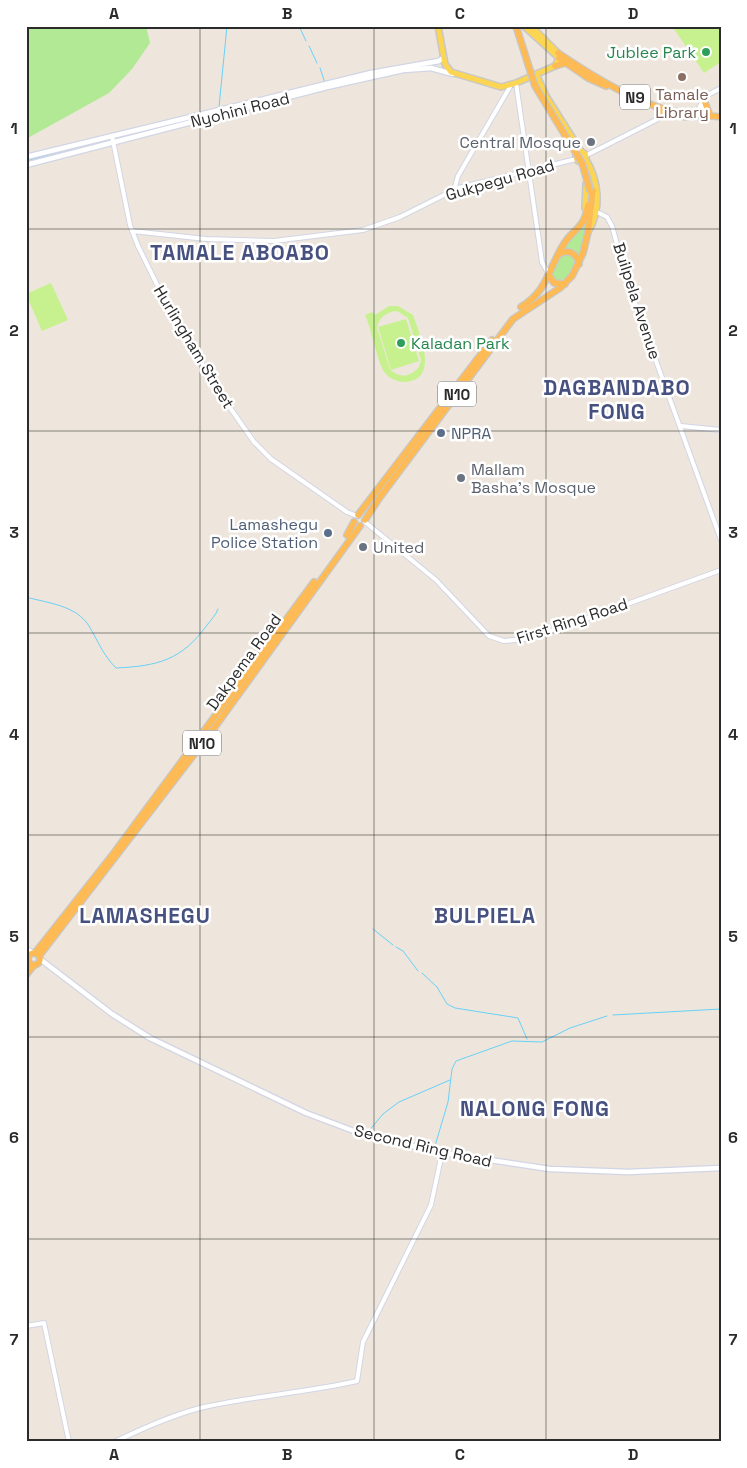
<svg xmlns="http://www.w3.org/2000/svg" width="747" height="1468" font-family="'Space Grotesk',sans-serif">
  <style>
    .green { fill: #b1e994 }
    .pitch { fill: #c7f18f; fill-rule: evenodd }
    .lines { fill: none; stroke-linecap: round; stroke-linejoin: round }
    .stream { stroke: #67d1f8; stroke-width: 1 }
    .tertiary-casing { stroke: #d1d5e5; stroke-width: 6 }
    .secondary-casing { stroke: #d1d5e5; stroke-width: 7 }
    .primary-casing { stroke: #c8c8c8; stroke-width: 8 }
    .trunk-casing { stroke: #c8c8c8; stroke-width: 8 }
    .tertiary { stroke: #fff; stroke-width: 4 }
    .secondary { stroke: #fff; stroke-width: 4.5 }
    .primary { stroke: #fcd553; stroke-width: 5 }
    .trunk { stroke: #feba54; stroke-width: 5.5 }
    .trunk-bridge-casing { stroke: #c8c8c8; stroke-width: 8; stroke-linecap: butt }
    .trunk-bridge { stroke: #feba54; stroke-width: 5.5 }
    .grid { fill: none; stroke: #2b2b2b; stroke-width: 1; stroke-opacity: 0.55 }
    .leisure-dot { fill: #2e9e5b; stroke: #fff; stroke-width: 2 }
    .education-dot { fill: #8d6e63; stroke: #fff; stroke-width: 2 }
    .worship-dot { fill: #6b7280; stroke: #fff; stroke-width: 2 }
    .service-dot { fill: #5c6f8a; stroke: #fff; stroke-width: 2 }
    .labels { text-anchor: middle; dominant-baseline: central; stroke-width: 5; stroke-linejoin: round; paint-order: stroke }
    .shield { fill: #fff; stroke: #6b6b6b; stroke-width: 1 }
    .shield-label { font-size: 15px; font-weight: bold; fill: #2b2b2b }
    .leisure-label { font-size: 16px; fill: #27864d; stroke: #fff; text-anchor: end }
    .education-label { font-size: 16px; fill: #785e54; stroke: #fff }
    .street-label { font-size: 16px; fill: #2b2b2b; stroke: #fff }
    .worship-label { font-size: 16px; fill: #5b616d; stroke: #fff; text-anchor: start }
    .service-label { font-size: 16px; fill: #4e5e75; stroke: #fff; text-anchor: start }
    .district-label { font-size: 21px; font-weight: bold; letter-spacing: 1px; fill: #475180; stroke: #fff }
    .neatline { fill: none; stroke: #2b2b2b; stroke-width: 2 }
    .grid-label { font-size: 16px; text-anchor: middle; font-weight: bold; fill: #2b2b2b }
  </style>
  <rect width="100%" height="100%" fill="#eee6dc"/>
  <!-- green -->
  <g class="green">
    <path d="M26 26H146L150 43 132 69 109 93 26 139Z"/>
    <path d="M588 216 580 253 579 257 572 250 562 249Z"/>
    <path d="M565 253 573 257 575 266 565 279 556 281 551 274 558 256Z"/>
  </g>
  <!-- pitch -->
  <g class="pitch">
    <path d="M672 26H721V62L704 73Z"/>
    <path d="M51 283 68 320 42 331 26 294Z"/>
    <path d="M389 306H398L413 315C419 333 441 380 405 382 398 382 390 379 385 373 377 362 372 330 365 315L372 312 375 315ZM397 311 408 318 421 360 419 367C410 377 400 379 390 369L377 328C379 317 386 312 397 311Z"/>
    <path d="M406 319 419 361 391 370 378 327Z"/>
  </g>
  <g class="lines">
    <!-- stream -->
    <g class="stream">
      <path d="M299 26 306 41"/>
      <path d="M309 46 317 63"/>
      <path d="M320 68 325 83"/>
      <path d="M219 107 227 26"/>
      <path d="M26 161 78 147"/>
      <path d="M26 597C47 603 76 605 89 626 98 641 103 655 116 668 158 666 182 660 207 625 211 620 216 615 218 609"/>
      <path d="M373 929 393 945"/>
      <path d="M396 947 403 951 418 971"/>
      <path d="M422 973 437 987 447 1004 455 1008 518 1018 527 1039"/>
      <path d="M613 1015 721 1009"/>
      <path d="M368 1132 383 1114 399 1102 450 1080"/>
      <path d="M435 1146 448 1102 452 1069 456 1061 512 1041 542 1042 570 1028 607 1016"/>
    </g>
    <!-- tertiary casing -->
    <g class="tertiary-casing">
      <g id="tertiary">
        <path d="M516 83 542 262 549 275"/>
        <path d="M695 118 704 97 721 88"/>
        <path d="M701 118 704 102"/>
        <path d="M112 136 130 225 138 246 172 315 226 402 254 442 271 459 347 512 357 516"/>
        <path d="M585 156 656 120 666 112"/>
        <path d="M454 190 458 176 511 85"/>
        <path d="M595 211 607 217 612 226 627 281 721 540"/>
        <path d="M132 231 206 239 274 241 363 230 400 217 458 188 576 159"/>
        <path d="M681 426 721 430"/>
        <path d="M365 522 436 580 489 636 504 641 525 639 561 628 721 570"/>
        <path d="M26 1326 44 1323 69 1442"/>
        <path d="M114 1442C142 1429 170 1416 200 1408 251 1396 305 1393 357 1381L363 1342 431 1205 442 1153"/>
      </g>
    </g>
    <!-- secondary casing -->
    <g class="secondary-casing">
      <g id="secondary">
        <path d="M26 157 371 73 439 61 444 57"/>
        <path d="M26 165 327 87 403 70 431 68 453 74"/>
        <path d="M26 949 33 953"/>
        <path d="M26 954 28 957"/>
        <path d="M40 959 112 1014 150 1038 306 1113 359 1133 442 1153 550 1169 628 1172 721 1168"/>
      </g>
    </g>
    <!-- primary casing -->
    <g class="primary-casing">
      <g id="primary">
        <path d="M438 26 445 64 451 72 501 87 516 83 555 66 559 58 558 53 531 26"/>
        <path d="M524 26 559 58"/>
        <path d="M536 74 546 96 582 153"/>
        <circle cx="581" cy="157" r="5"/>
        <path d="M585 158C599 180 602 209 588 232"/>
        <path d="M585 208 586 184"/>
      </g>
    </g>
    <!-- trunk casing -->
    <g class="trunk-casing">
      <g id="trunk">
        <path d="M558 53C589 74 631 100 667 110 685 114 703 115 721 117"/>
        <path d="M559 58 588 78 606 86"/>
        <path d="M555 66 565 63"/>
        <path d="M704 100 710 116"/>
        <path d="M662 112 687 117"/>
        <path d="M559 254C568 249 577 253 579 264"/>
        <path d="M549 275 554 283 565 284"/>
        <path d="M521 307C547 291 548 271 562 247 572 228 584 231 588 205"/>
        <path d="M358 515 492 340"/>
        <path d="M365 520 380 497 513 319 560 288 572 276 583 253 588 232 593 190"/>
        <path d="M347 535 354 522"/>
        <circle cx="34" cy="959" r="6"/>
        <path d="M35 953 114 853 314 582"/>
        <path d="M39 956 212 731 360 526"/>
        <path d="M26 975 34 965"/>
      </g>
    </g>
    <!-- tertiary -->
    <use href="#tertiary" class="tertiary"/>
    <!-- secondary -->
    <use href="#secondary" class="secondary"/>
    <!-- primary -->
    <use href="#primary" class="primary"/>
    <!-- trunk -->
    <use href="#trunk" class="trunk"/>
    <!-- trunk-bridge casing -->
    <g class="trunk-bridge-casing">
      <path id="trunk-bridge" d="M516 26 535 86 582 163 590 191"/>
    </g>
    <!-- trunk-bridge -->
    <use href="#trunk-bridge" class="trunk-bridge"/>
  </g>
  <!-- grid -->
  <path class="grid" d="M200 26V1442M374 26V1442M546 26V1442M26 229H721M26 431H721M26 633H721M26 835H721M26 1037H721M26 1239H721"/>
  <!-- markers -->
  <g class="leisure-dot">
    <circle cx="706" cy="52" r="5"/>
    <circle cx="401" cy="343" r="5"/>
  </g>
  <circle class="education-dot" cx="682" cy="77" r="5"/>
  <g class="worship-dot">
    <circle cx="591" cy="142" r="5"/>
    <circle cx="461" cy="478" r="5"/>
    <circle cx="363" cy="547" r="5"/>
  </g>
  <g class="service-dot">
    <circle cx="441" cy="433" r="5"/>
    <circle cx="328" cy="533" r="5"/>
  </g>
  <g class="labels">
    <!-- shield labels -->
    <g class="shield">
      <rect x="620" y="84.5" width="30" height="25" rx="4"/>
      <rect x="438" y="381.5" width="38" height="25" rx="4"/>
      <rect x="183" y="730.5" width="38" height="25" rx="4"/>
    </g>
    <g class="shield-label">
      <text x="635" y="97">N9</text>
      <text x="457" y="394">N10</text>
      <text x="202" y="743">N10</text>
    </g>
    <!-- leisure labels -->
    <g class="leisure-label">
      <text x="696" y="52">Jublee Park</text>
      <text x="411" y="343" text-anchor="start">Kaladan Park</text>
    </g>
    <!-- education labels -->
    <g class="education-label">
      <text x="682" y="94">Tamale<tspan x="682" dy="18">Library</tspan></text>
    </g>
    <!-- street labels -->
    <g class="street-label">
      <text transform="translate(240 110) rotate(-14)">Nyohini Road</text>
      <text transform="translate(500 180) rotate(-16)">Gukpegu Road</text>
      <text transform="translate(637 301) rotate(72)">Builpela Avenue</text>
      <text transform="translate(194 347) rotate(59)">Hurlingham Street</text>
      <text transform="translate(572 621) rotate(-18)">First Ring Road</text>
      <text transform="translate(244 662) rotate(-54)">Dakpema Road</text>
      <text transform="translate(423 1146) rotate(13)">Second Ring Road</text>
    </g>
    <!-- worship labels -->
    <g class="worship-label">
      <text x="581" y="142" text-anchor="end">Central Mosque</text>
      <text x="471" y="469">Mallam<tspan x="471" dy="18">Basha's Mosque</tspan></text>
      <text x="373" y="547">United</text>
    </g>
    <!-- service labels -->
    <g class="service-label">
      <text x="451" y="433">NPRA</text>
      <text x="318" y="524" text-anchor="end">Lamashegu<tspan x="318" dy="18">Police Station</tspan></text>
    </g>
    <!-- district labels -->
    <g class="district-label">
      <text x="240" y="252">TAMALE ABOABO</text>
      <text x="617" y="387">DAGBANDABO<tspan x="617" dy="24">FONG</tspan></text>
      <text x="145" y="915">LAMASHEGU</text>
      <text x="485" y="915">BULPIELA</text>
      <text x="535" y="1108">NALONG FONG</text>
    </g>
  </g>
  <!-- border -->
  <rect width="747" height="1468" fill="none" stroke="#ffffff" stroke-width="55"/>
  <rect x="28" y="28" width="692" height="1412" class="neatline"/>
  <g class="grid-label">
    <text x="114" y="19">A</text>
    <text x="287" y="19">B</text>
    <text x="460" y="19">C</text>
    <text x="633" y="19">D</text>
    <text x="14" y="134">1</text>
    <text x="733" y="134">1</text>
    <text x="14" y="336">2</text>
    <text x="733" y="336">2</text>
    <text x="14" y="538">3</text>
    <text x="733" y="538">3</text>
    <text x="14" y="740">4</text>
    <text x="733" y="740">4</text>
    <text x="14" y="942">5</text>
    <text x="733" y="942">5</text>
    <text x="14" y="1143">6</text>
    <text x="733" y="1143">6</text>
    <text x="14" y="1345">7</text>
    <text x="733" y="1345">7</text>
    <text x="114" y="1460">A</text>
    <text x="287" y="1460">B</text>
    <text x="460" y="1460">C</text>
    <text x="633" y="1460">D</text>
  </g>
</svg>
